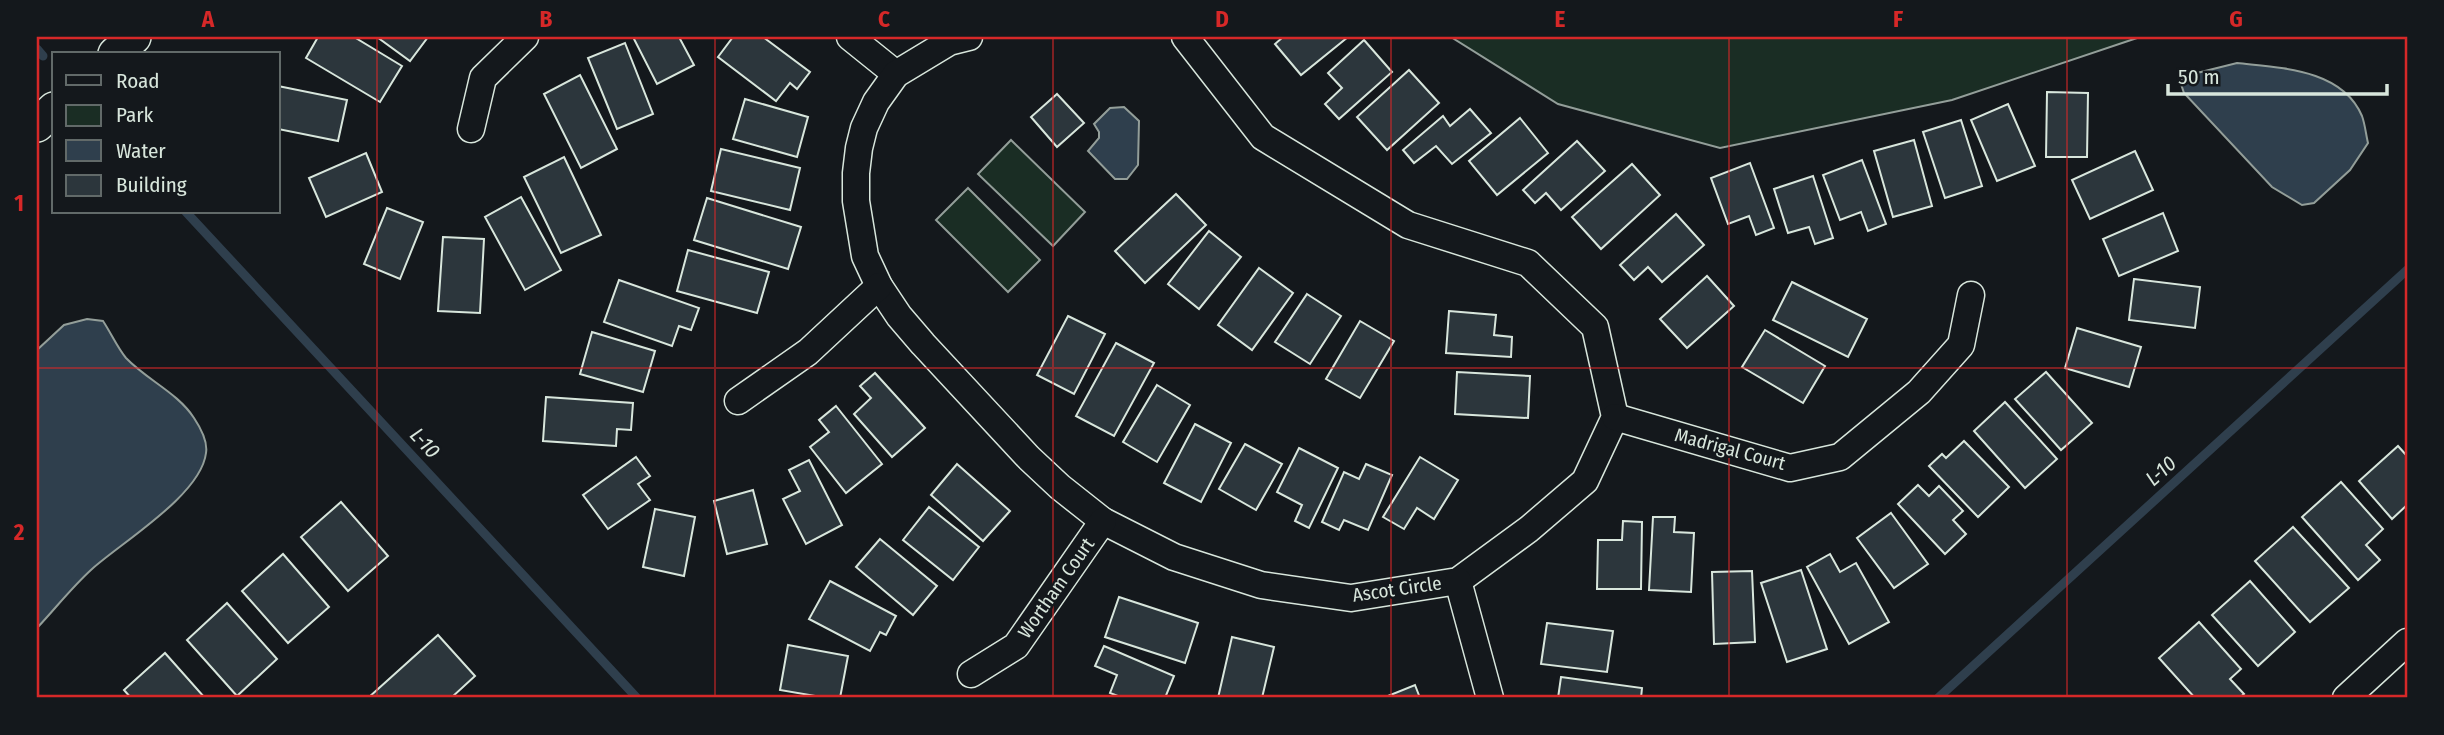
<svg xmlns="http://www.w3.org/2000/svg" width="2444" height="735" font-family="'Fira Sans Condensed',sans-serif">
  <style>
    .green { fill: #1a2d24; stroke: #939e99; stroke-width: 2 }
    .water { fill: #2f3f4d; stroke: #939e99; stroke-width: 2 }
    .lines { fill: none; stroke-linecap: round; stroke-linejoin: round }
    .stream { stroke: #2f3f4d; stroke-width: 9 }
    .building { fill: #2c363c; stroke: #d8e6dc; stroke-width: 2 }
    .minor-casing { stroke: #d8e6dc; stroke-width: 29 }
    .tertiary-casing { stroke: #d8e6dc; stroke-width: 36 }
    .minor { stroke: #14181c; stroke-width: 26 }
    .tertiary { stroke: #14181c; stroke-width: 33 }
    .grid { fill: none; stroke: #d62828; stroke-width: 2; stroke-opacity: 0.55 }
    .labels { text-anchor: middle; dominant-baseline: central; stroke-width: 5; stroke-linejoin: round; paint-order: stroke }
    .street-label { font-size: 19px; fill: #d8e6dc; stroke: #14181c }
    .water-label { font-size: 21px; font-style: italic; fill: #d8e6dc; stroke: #14181c }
    .neatline { fill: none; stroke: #d62828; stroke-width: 2.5 }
    .grid-label { font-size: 23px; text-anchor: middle; font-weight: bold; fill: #d62828 }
  </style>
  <rect width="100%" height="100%" fill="#14181c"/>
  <!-- green -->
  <g class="green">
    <path d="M1451 37H2140L1952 100 1720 148 1558 104Z"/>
    <path d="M1011 140 1085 212 1053 246 978 174Z"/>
    <path d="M968 188 1040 260 1008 292 936 220Z"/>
  </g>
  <!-- water -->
  <g class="water">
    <path d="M2237 63C2281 68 2342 69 2362 116 2365 124 2366 135 2368 143L2350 170 2314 203 2302 205 2272 187 2184 93 2180 81 2185 76Z"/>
    <path d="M1124 107 1139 121 1138 165 1127 179H1115L1088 151 1099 138V132L1094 124 1110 108Z"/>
    <path d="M87 319 103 321C111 333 117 347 126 358 147 380 178 393 194 418 200 427 208 441 206 453 201 495 122 542 92 569 72 587 55 609 37 628V350L64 325Z"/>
  </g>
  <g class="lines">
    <!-- stream -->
    <g class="stream">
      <path d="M37 49 43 56"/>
      <path d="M186 212 637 698"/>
      <path d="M1938 698 2407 270"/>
    </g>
  </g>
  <!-- building -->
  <g class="building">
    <path d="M318 37H354L402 66 380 102 306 58Z"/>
    <path d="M377 37H428L410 61Z"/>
    <path d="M633 37H679L694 65 657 84Z"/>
    <path d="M733 37H763L810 72 797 89 790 83 776 101 718 57Z"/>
    <path d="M1283 37H1348L1301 75 1275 44Z"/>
    <path d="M1364 40 1392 72 1339 119 1325 104 1342 88 1328 73Z"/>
    <path d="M625 43 653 114 617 129 588 58Z"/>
    <path d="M1409 70 1439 103 1387 150 1357 117Z"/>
    <path d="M580 75 617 149 581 168 544 94Z"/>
    <path d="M278 86 347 100 338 141 278 129Z"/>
    <path d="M2047 92 2088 93 2087 157H2046Z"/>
    <path d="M1057 94 1084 123 1057 147 1031 117Z"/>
    <path d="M745 99 808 117 797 157 733 139Z"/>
    <path d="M2008 104 2035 166 1997 181 1971 120Z"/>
    <path d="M1470 109 1491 133 1452 164 1436 146 1414 163 1403 150 1443 116 1450 126Z"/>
    <path d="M1520 118 1548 153 1497 195 1469 161Z"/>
    <path d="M1961 120 1982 186 1945 198 1923 132Z"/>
    <path d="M1914 140 1932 206 1893 217 1874 151Z"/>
    <path d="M1577 141 1605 171 1561 210 1546 193 1535 203 1523 190Z"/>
    <path d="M721 149 800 168 790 210 711 191Z"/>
    <path d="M2135 151 2153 190 2090 219 2072 180Z"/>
    <path d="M366 153 382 192 326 217 309 178Z"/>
    <path d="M564 157 601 235 561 253 524 177Z"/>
    <path d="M1862 160 1886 224 1868 231 1861 212 1840 220 1823 175Z"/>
    <path d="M1750 163 1774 228 1756 235 1749 216 1728 224 1711 178Z"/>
    <path d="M1632 164 1660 195 1601 249 1572 217Z"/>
    <path d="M1813 176 1833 238 1815 244 1809 227 1788 233 1774 189Z"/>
    <path d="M1176 194 1206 225 1145 283 1115 251Z"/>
    <path d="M521 197 561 270 525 290 485 217Z"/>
    <path d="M707 198 801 227 788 269 694 240Z"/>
    <path d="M387 208 423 222 400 279 364 264Z"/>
    <path d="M2163 213 2178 251 2119 276 2103 239Z"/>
    <path d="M1676 214 1704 245 1662 282 1648 267 1634 280 1620 265Z"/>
    <path d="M1209 231 1241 257 1199 309 1168 284Z"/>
    <path d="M443 237 484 239 480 313 438 311Z"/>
    <path d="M688 250 769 272 757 313 677 291Z"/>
    <path d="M1259 268 1293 293 1252 350 1218 325Z"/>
    <path d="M1707 276 1734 306 1687 348 1660 319Z"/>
    <path d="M2134 279 2200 287 2195 328 2129 320Z"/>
    <path d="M619 280 699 308 691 330 679 326 672 346 604 322Z"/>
    <path d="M1792 282 1867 319 1848 357 1773 320Z"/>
    <path d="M1307 294 1341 316 1310 364 1275 342Z"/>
    <path d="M1449 311 1496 315 1494 335 1512 337 1511 357 1446 353Z"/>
    <path d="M1068 316 1105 334 1074 394 1037 375Z"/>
    <path d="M1360 321 1394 341 1360 398 1326 379Z"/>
    <path d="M2077 328 2141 347 2129 387 2065 368Z"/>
    <path d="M1765 330 1825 366 1803 403 1742 367Z"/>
    <path d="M592 332 655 351 643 392 580 374Z"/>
    <path d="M1116 343 1154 363 1114 436 1076 416Z"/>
    <path d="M1457 372 1530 376 1528 418 1455 414Z"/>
    <path d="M2046 372 2092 423 2061 450 2015 399Z"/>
    <path d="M875 373 925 428 892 457 854 414 871 398 860 386Z"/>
    <path d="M1157 385 1190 405 1157 462 1123 442Z"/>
    <path d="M546 397 633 403 631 430 617 429 616 446 543 441Z"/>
    <path d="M2005 402 2057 459 2025 488 1974 431Z"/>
    <path d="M836 406 882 464 846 493 810 447 829 432 819 420Z"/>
    <path d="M1195 424 1231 443 1201 502 1164 483Z"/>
    <path d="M1964 441 2009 487 1978 517 1929 466 1942 454 1946 458Z"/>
    <path d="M1245 444 1282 464 1256 510 1219 489Z"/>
    <path d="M2398 446 2407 456V505L2392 519 2359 481Z"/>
    <path d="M1299 448 1338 468 1309 528 1295 521 1302 505 1277 492Z"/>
    <path d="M636 457 650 476 638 484 650 500 608 529 583 495Z"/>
    <path d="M1420 457 1458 480 1434 519 1417 508 1404 529 1383 517Z"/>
    <path d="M809 460 842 525 806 544 783 499 800 491 789 470Z"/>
    <path d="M957 464 1010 511 983 541 931 495Z"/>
    <path d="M1366 464 1392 475 1368 530 1344 520 1339 530 1322 522 1344 472 1359 479Z"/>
    <path d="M2341 482 2383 529 2366 545 2380 560 2358 580 2302 517Z"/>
    <path d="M1918 485 1929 496 1939 486 1963 511 1953 520 1966 534 1945 554 1898 504Z"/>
    <path d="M753 490 767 544 727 554 714 501Z"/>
    <path d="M341 502 388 556 348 591 301 537Z"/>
    <path d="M929 507 979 547 953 580 903 540Z"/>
    <path d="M655 509 695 517 684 576 643 567Z"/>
    <path d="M1891 513 1928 564 1894 588 1857 538Z"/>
    <path d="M1653 517H1675L1674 532 1694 533 1691 592 1649 590Z"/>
    <path d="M1623 521 1642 522 1641 589H1597L1598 540H1622Z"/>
    <path d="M2293 527 2349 588 2310 622 2255 561Z"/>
    <path d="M880 539 937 586 913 615 856 567Z"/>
    <path d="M283 554 329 607 288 643 242 591Z"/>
    <path d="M1830 554 1840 572 1856 563 1889 622 1849 644 1807 567Z"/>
    <path d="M1801 570 1827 649 1787 662 1761 583Z"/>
    <path d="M1752 571 1755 642 1714 644 1712 572Z"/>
    <path d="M830 581 896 616 886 635 880 632 870 651 809 619Z"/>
    <path d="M2250 581 2295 632 2258 666 2212 615Z"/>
    <path d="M1119 597 1198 623 1185 663 1105 637Z"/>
    <path d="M227 603 277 659 237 696 187 640Z"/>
    <path d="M2199 622 2241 669 2230 679 2244 694 2239 698H2195L2159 658Z"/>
    <path d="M1547 623 1613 631 1607 672 1541 664Z"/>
    <path d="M438 635 475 676 451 698H368Z"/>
    <path d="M1232 637 1274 647 1262 698H1218Z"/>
    <path d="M788 645 848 656 840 698H827L780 690Z"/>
    <path d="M1104 646 1174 676 1165 698H1123L1110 693 1117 675 1095 666Z"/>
    <path d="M165 653 205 698H131L124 690Z"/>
    <path d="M1561 677 1642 688 1641 698H1558Z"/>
    <path d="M1415 685 1420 698H1383Z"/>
  </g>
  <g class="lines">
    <!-- minor casing -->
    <g class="minor-casing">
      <g id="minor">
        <path d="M850 37 896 74"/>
        <path d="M969 37 949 42 896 74 876 102 864 128 859 148 856 173V201L865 256 879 286 899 316 923 344 1029 458 1060 487 1103 521 1174 557 1261 585 1351 598 1458 581 1529 529 1585 481 1615 417 1595 327 1528 263 1408 225 1263 137 1185 37"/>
        <path d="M471 129 483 78 525 37"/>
        <path d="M738 401 808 352 879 286"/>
        <path d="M1615 417 1790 468 1840 457 1919 392 1961 345 1971 295"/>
        <path d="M1458 581 1490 698"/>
        <path d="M971 674 1016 646 1103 521"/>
        <path d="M2346 698 2407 642"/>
      </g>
    </g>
    <!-- tertiary casing -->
    <g class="tertiary-casing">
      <g id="tertiary">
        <path d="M115 54 134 37"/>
        <path d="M37 125 54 109"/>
      </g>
    </g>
    <!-- minor -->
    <use href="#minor" class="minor"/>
    <!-- tertiary -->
    <use href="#tertiary" class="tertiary"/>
  </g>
  <!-- grid -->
  <path class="grid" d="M377 37V698M715 37V698M1053 37V698M1391 37V698M1729 37V698M2067 37V698M37 368H2407"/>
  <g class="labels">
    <!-- street labels -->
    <g class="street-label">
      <text transform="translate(1730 449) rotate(15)">Madrigal Court</text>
      <text transform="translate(1056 588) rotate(-55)">Wortham Court</text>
      <text transform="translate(1397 589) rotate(-8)">Ascot Circle</text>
    </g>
    <!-- water labels -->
    <g class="water-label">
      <text transform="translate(425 443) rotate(47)">L-10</text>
      <text transform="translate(2161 471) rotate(-42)">L-10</text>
    </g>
  </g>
  <!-- border -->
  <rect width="2444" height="735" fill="none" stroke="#14181c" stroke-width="77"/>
  <!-- legend -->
  <rect x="52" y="52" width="228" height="161" fill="#14181c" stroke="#626a69" stroke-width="2"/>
  <rect x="66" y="75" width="35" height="10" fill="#14181c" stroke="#626a69" stroke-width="2"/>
  <text x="116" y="88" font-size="21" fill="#d8e6dc">Road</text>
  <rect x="66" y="105" width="35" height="21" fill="#1a2d24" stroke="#626a69" stroke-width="2"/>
  <text x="116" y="122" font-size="21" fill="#d8e6dc">Park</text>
  <rect x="66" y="140" width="35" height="21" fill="#2f3f4d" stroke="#626a69" stroke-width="2"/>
  <text x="116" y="158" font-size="21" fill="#d8e6dc">Water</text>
  <rect x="66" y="175" width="35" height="21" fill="#2c363c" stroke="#626a69" stroke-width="2"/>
  <text x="116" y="192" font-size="21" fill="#d8e6dc">Building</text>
  <!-- scale -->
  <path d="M2168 84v10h219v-10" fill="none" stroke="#d8e6dc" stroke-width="3.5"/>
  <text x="2178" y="84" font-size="21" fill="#d8e6dc" stroke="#14181c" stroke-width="5" paint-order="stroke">50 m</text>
  <rect x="38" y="38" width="2368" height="658" class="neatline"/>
  <g class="grid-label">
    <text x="208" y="27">A</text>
    <text x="546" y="27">B</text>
    <text x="884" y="27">C</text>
    <text x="1222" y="27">D</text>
    <text x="1560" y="27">E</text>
    <text x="1898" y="27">F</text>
    <text x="2236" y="27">G</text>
    <text x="19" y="211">1</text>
    <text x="19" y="540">2</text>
  </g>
</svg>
